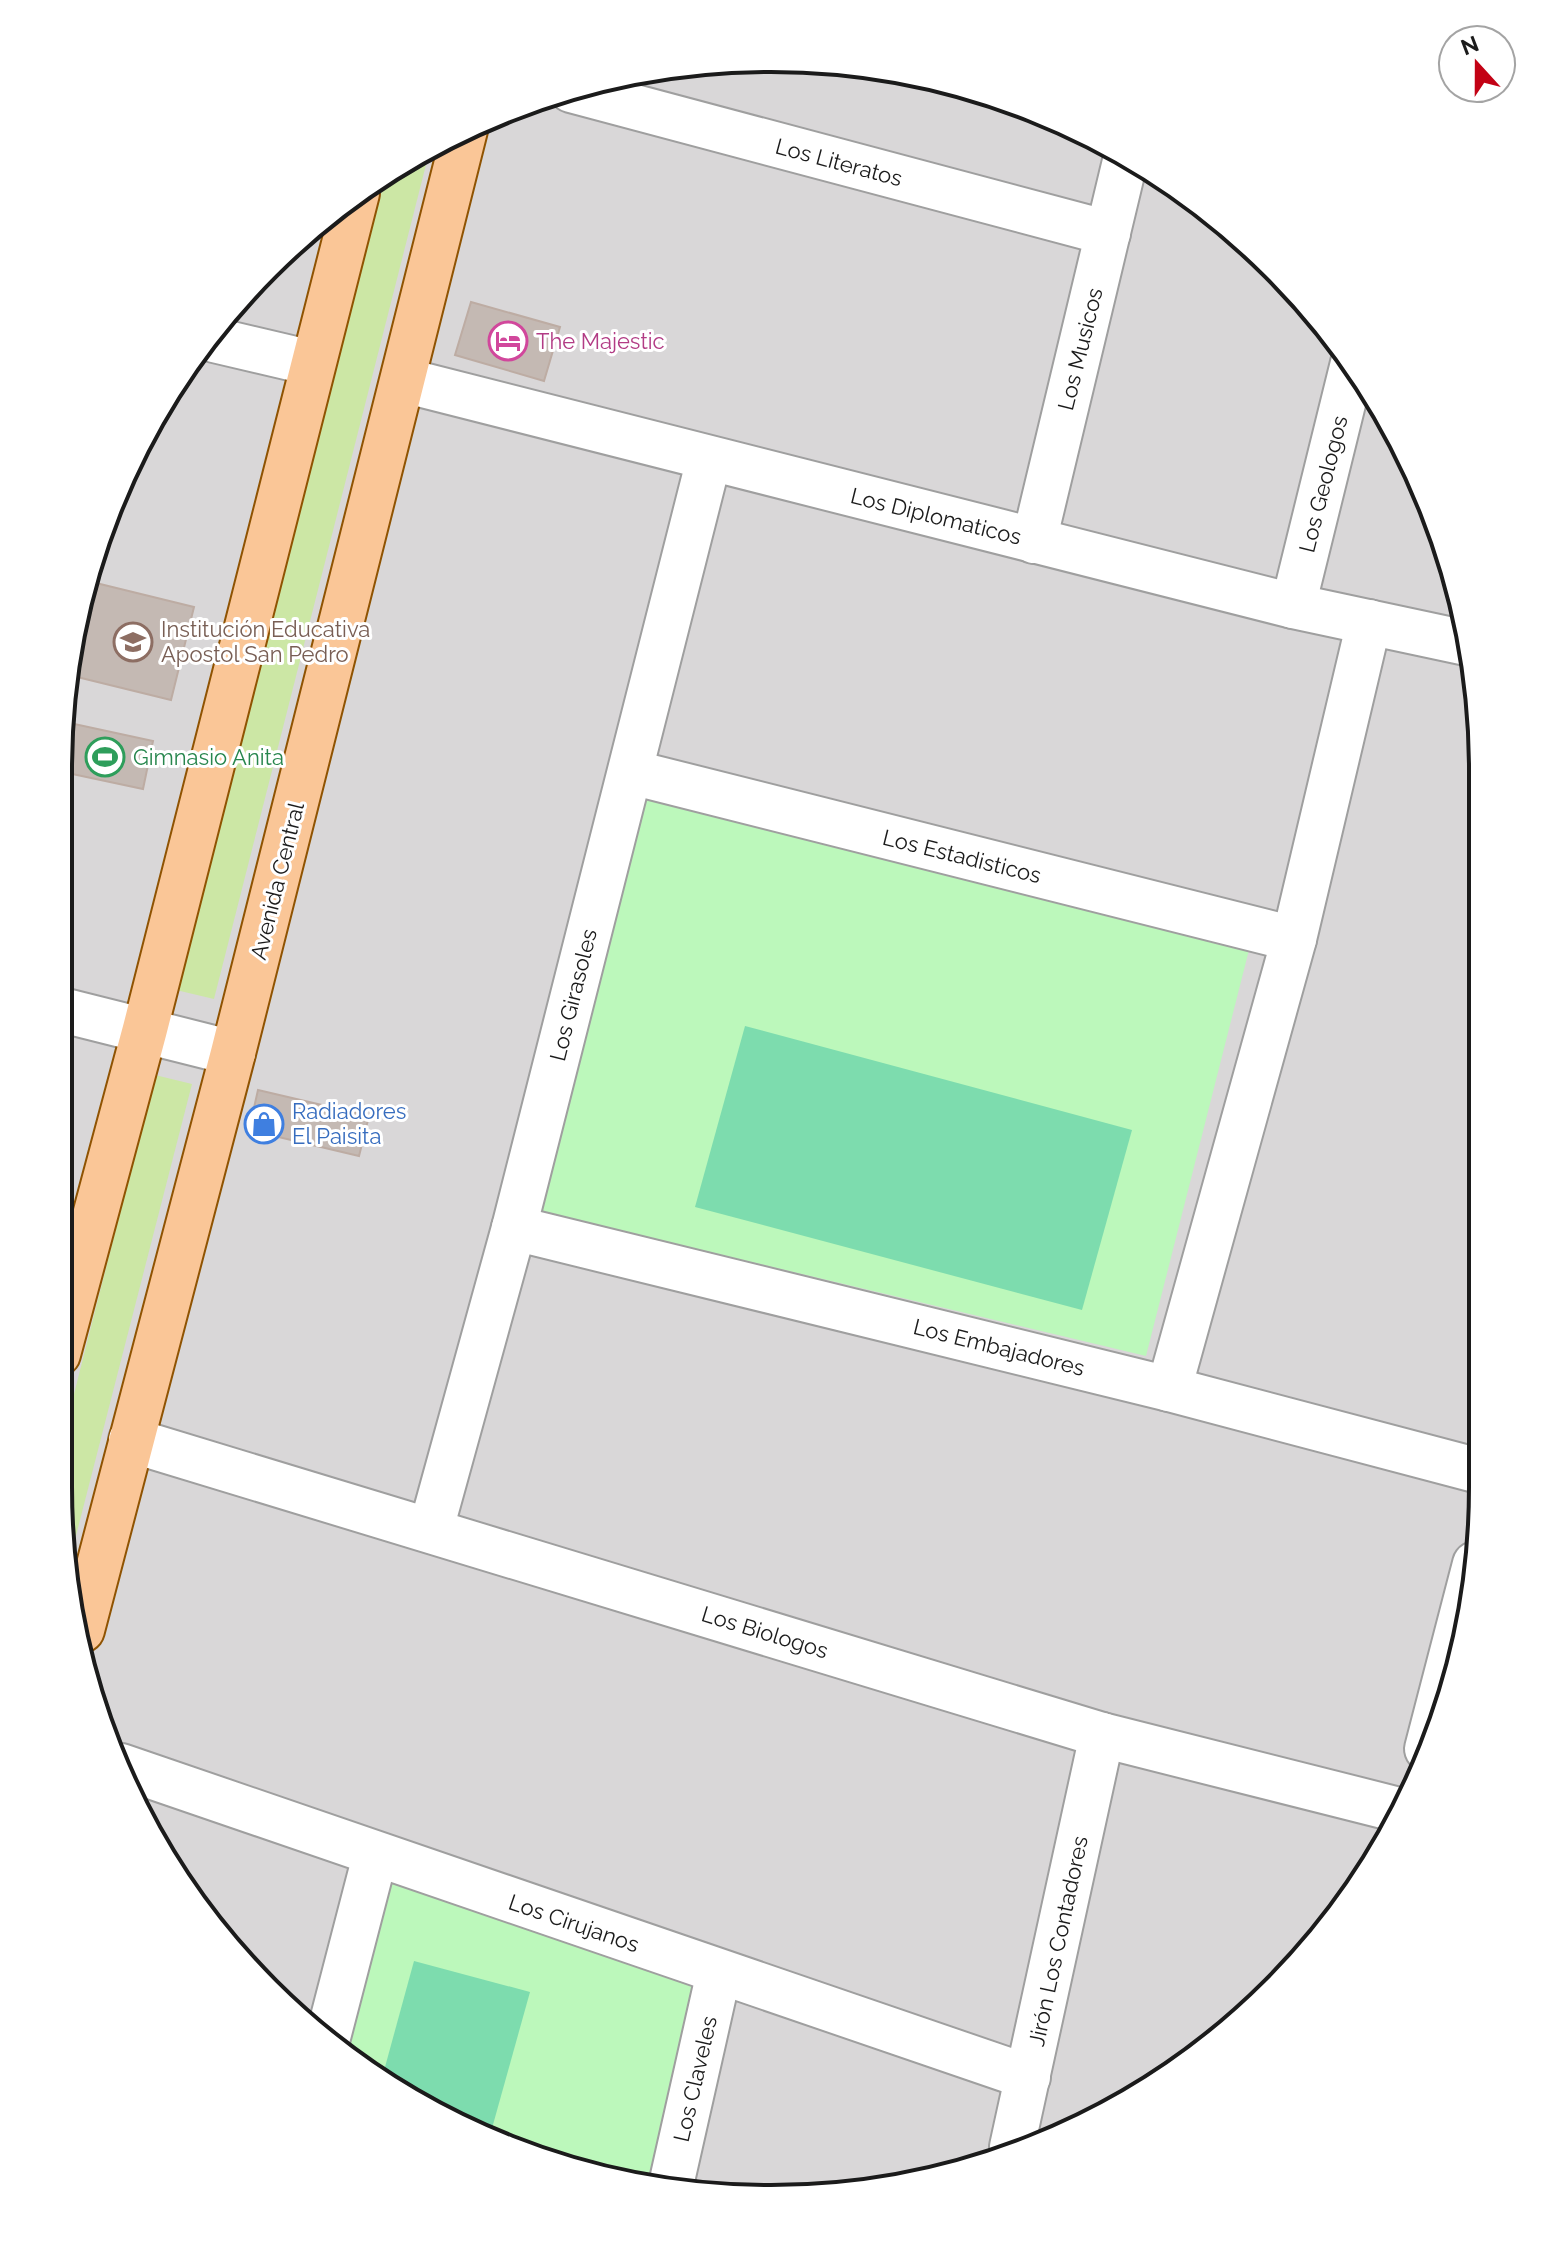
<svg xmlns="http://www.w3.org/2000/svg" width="1541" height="2257" font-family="Raleway,sans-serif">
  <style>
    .residential { fill: #d9d7d8 }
    .grass { fill: #cce7a5 }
    .park { fill: #bcf8bb }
    .pitch { fill: #7ddcae }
    .building { fill: #c4b9b3; stroke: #bdaca3; stroke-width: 2 }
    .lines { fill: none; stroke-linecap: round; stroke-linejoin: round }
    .minor-casing { stroke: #9f9f9f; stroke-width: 48 }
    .major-casing { stroke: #8f5302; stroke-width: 48 }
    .minor { stroke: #fff; stroke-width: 44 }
    .major { stroke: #fac697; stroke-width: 44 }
    .labels { text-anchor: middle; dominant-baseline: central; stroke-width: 6; stroke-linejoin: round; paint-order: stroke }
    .street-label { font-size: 22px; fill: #1b1b1b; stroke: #fff }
    .hotel-label { font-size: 22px; fill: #b23c85; stroke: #fff; text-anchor: start }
    .education-label { font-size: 22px; fill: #785e54; stroke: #fff; text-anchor: start }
    .leisure-label { font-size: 22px; fill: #27864d; stroke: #fff; text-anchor: start }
    .shop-label { font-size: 22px; fill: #366cbe; stroke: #fff; text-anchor: start }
    .rim { fill: none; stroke: #1b1b1b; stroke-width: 4 }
  </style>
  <rect width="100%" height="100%" fill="#ece7e0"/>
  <!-- residential -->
  <path class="residential" d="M770 58 909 72 1043 112 1166 178 1274 266 1363 374 1429 497 1469 631 1483 771V1486L1469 1625 1409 1802 1275 1990 1126 2104 910 2185 723 2197 498 2145 336 2051 178 1883 96 1715 58 1486V771L72 632 132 455 266 267 374 178 497 112 631 72Z"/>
  <!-- grass -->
  <g class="grass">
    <path d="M430 149 214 999 176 990 387 171Z"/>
    <path d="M155 1075 192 1084 70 1559 58 1486V1457Z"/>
  </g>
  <!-- park -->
  <g class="park">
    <path d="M636 790 1250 946 1146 1356 529 1209Z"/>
    <path d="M391 1871 708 1985 660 2183 498 2145 342 2055Z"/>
  </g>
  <!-- pitch -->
  <g class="pitch">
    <path d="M745 1026 1132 1130 1082 1310 695 1207Z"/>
    <path d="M414 1961 530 1992 489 2139 382 2078Z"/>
  </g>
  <!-- building -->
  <g class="building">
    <path d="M471 302 560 327 544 381 455 355Z"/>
    <path d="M96 583 194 607 171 700 73 676Z"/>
    <path d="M65 722 153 741 143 789 58 771Z"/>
    <path d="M258 1090 369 1116 359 1156 249 1130Z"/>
  </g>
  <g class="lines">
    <!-- minor casing -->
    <g class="minor-casing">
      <g id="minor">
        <path d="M571 90 1108 233"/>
        <path d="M214 340 312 363"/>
        <path d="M403 380 1293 606 1471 644"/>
        <path d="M1034 541 1126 157"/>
        <path d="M1293 606 1353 363"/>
        <path d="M631 772 1294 939"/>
        <path d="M58 1009 233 1053"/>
        <path d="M514 1228 1169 1389 1483 1472"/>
        <path d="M1169 1389 1294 939 1369 622"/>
        <path d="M131 1440 1102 1735 1403 1811"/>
        <path d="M431 1529 514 1228 709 459"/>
        <path d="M1427 1749 1475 1564"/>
        <path d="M121 1766 1028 2077"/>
        <path d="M327 2041 375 1856"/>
        <path d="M1012 2147 1102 1735"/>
        <path d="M671 2185 719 1972"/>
      </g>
    </g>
    <!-- major casing -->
    <g class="major-casing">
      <g id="major">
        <path d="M58 1354 145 1029 357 193"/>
        <path d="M82 1630 233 1053 465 130"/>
      </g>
    </g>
    <!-- minor -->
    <use href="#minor" class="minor"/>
    <!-- major -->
    <use href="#major" class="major"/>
  </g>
  <!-- icons -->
  <defs>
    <g id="hotel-ring" transform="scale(2)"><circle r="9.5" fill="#fff" stroke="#d1479c" stroke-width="1.5"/><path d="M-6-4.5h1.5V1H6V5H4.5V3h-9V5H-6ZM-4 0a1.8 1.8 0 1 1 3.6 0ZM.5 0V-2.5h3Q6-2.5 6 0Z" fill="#d1479c"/></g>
    <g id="school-ring" transform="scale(2)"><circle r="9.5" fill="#fff" stroke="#8d6e63" stroke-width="1.5"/><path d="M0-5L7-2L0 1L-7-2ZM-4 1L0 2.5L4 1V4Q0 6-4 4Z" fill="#8d6e63"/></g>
    <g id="stadium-ring" transform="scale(2)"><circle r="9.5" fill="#fff" stroke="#2e9e5b" stroke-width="1.5"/><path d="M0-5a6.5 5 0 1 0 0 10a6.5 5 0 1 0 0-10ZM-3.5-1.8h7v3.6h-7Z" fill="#2e9e5b"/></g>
    <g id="shop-ring" transform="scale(2)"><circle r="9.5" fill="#fff" stroke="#3f7fe0" stroke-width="1.5"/><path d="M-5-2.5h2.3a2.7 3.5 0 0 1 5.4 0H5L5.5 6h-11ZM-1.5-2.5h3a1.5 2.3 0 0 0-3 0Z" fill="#3f7fe0"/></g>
  </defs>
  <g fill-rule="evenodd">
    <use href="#hotel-ring" x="508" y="341"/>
    <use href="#school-ring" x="133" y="642"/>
    <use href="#stadium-ring" x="105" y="757"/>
    <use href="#shop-ring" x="264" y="1124"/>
  </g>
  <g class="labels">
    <!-- street labels -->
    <g class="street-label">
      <text transform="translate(839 162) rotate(15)">Los Literatos</text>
      <text transform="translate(1080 349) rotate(-76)">Los Musicos</text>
      <text transform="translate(1323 484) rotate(-76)">Los Geologos</text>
      <text transform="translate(936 516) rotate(14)">Los Diplomaticos</text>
      <text transform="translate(962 856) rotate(14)">Los Estadisticos</text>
      <text transform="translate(277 881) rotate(-76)">Avenida Central</text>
      <text transform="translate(573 995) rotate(-76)">Los Girasoles</text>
      <text transform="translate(999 1347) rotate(14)">Los Embajadores</text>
      <text transform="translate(765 1632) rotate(17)">Los Biologos</text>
      <text transform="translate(574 1923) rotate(19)">Los Cirujanos</text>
      <text transform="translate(1058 1941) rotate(-78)">Jirón Los Contadores</text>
      <text transform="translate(695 2079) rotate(-77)">Los Claveles</text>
    </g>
    <!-- hotel labels -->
    <g class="hotel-label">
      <text x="536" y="341">The Majestic</text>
    </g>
    <!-- education labels -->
    <g class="education-label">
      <text x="161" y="629">Institución Educativa<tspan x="161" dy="25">Apostol San Pedro</tspan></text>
    </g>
    <!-- leisure labels -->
    <g class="leisure-label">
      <text x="133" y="757">Gimnasio Anita</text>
    </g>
    <!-- shop labels -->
    <g class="shop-label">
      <text x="292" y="1111">Radiadores<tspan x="292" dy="25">El Paisita</tspan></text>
    </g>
  </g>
  <!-- crop -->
  <path d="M0 0H1541V2257H0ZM770 72H771A698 698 0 0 1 1469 770V1487A698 698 0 0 1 771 2185H770A698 698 0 0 1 72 1487V770A698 698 0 0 1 770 72Z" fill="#fff" fill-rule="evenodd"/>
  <path class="rim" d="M770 72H771A698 698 0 0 1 1469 770V1487A698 698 0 0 1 771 2185H770A698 698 0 0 1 72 1487V770A698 698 0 0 1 770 72Z"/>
  <!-- north arrow -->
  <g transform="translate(1477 64) rotate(339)"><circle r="38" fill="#ffffff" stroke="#a4a4a4" stroke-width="2"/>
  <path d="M0-6L14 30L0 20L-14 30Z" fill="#c30215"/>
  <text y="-12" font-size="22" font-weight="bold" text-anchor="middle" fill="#1b1b1b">N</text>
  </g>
</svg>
